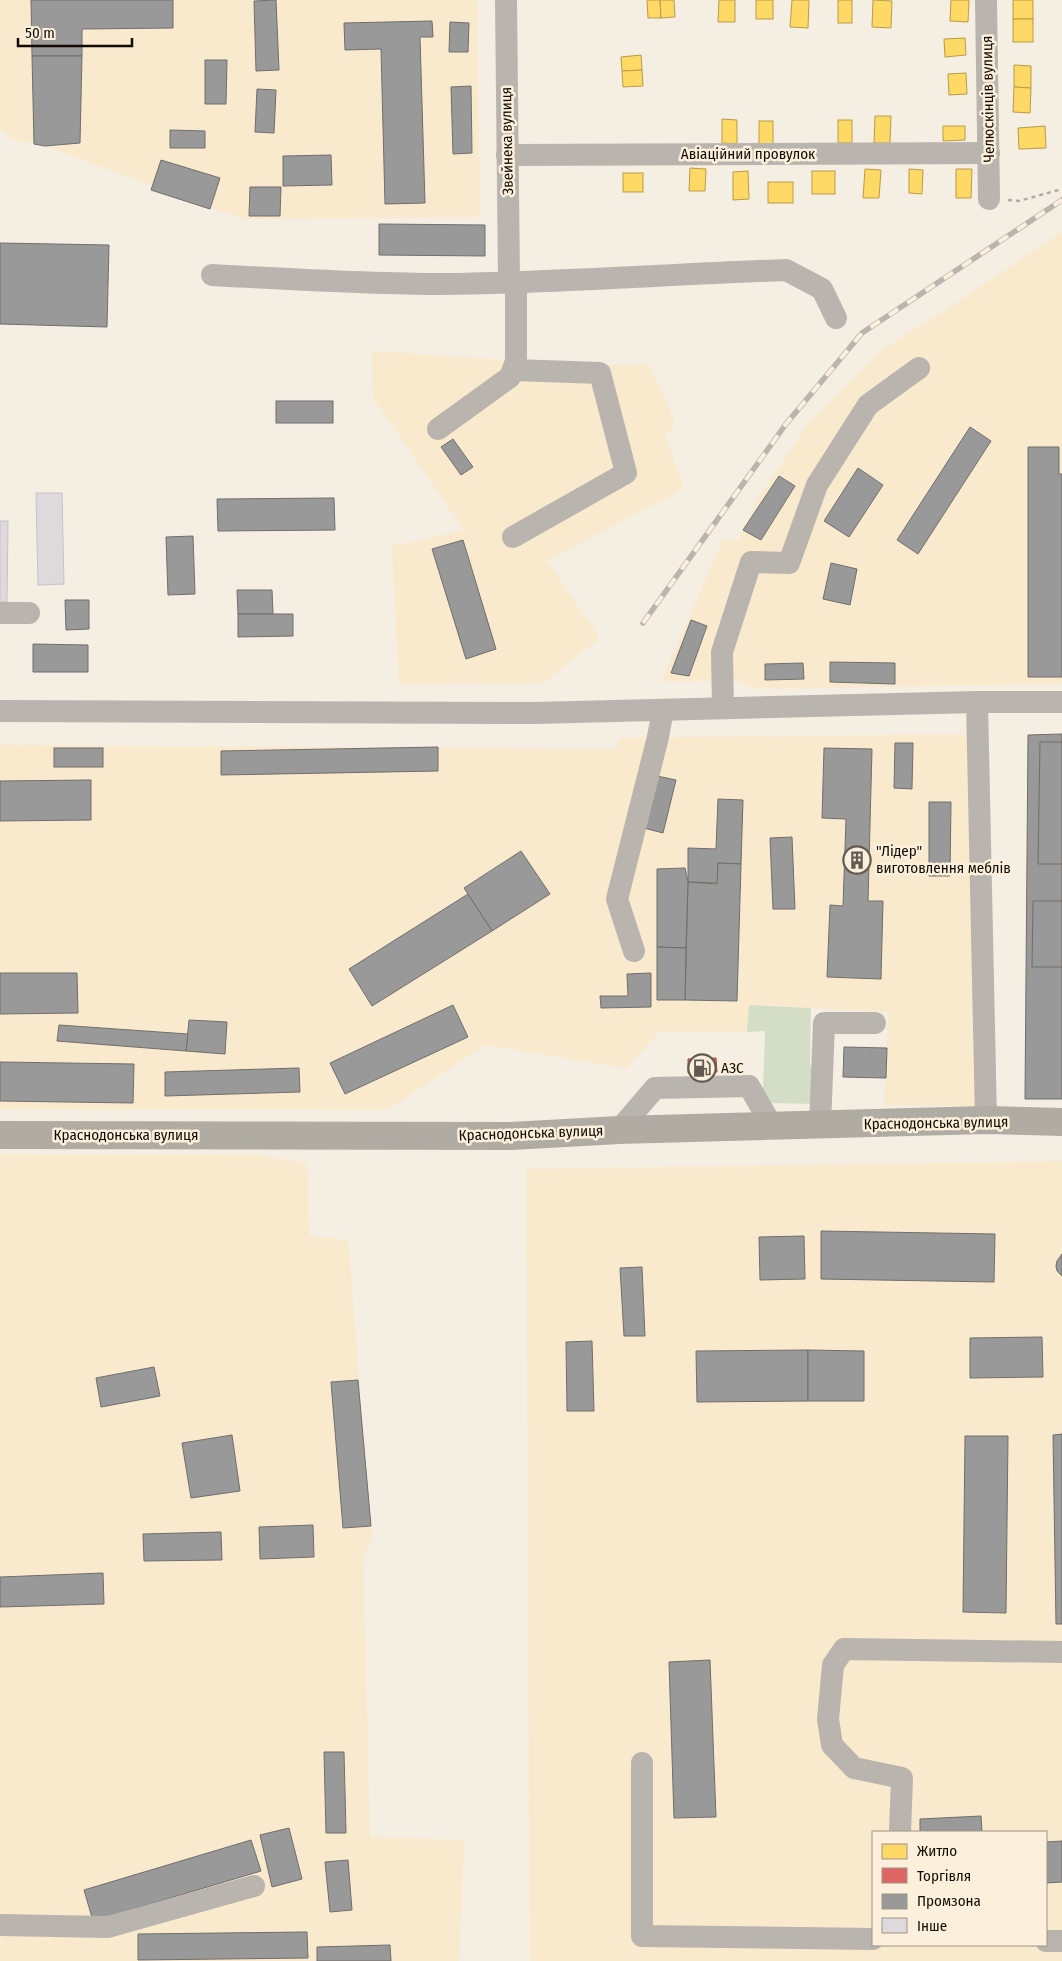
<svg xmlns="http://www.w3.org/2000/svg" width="1062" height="1961" font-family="'Fira Sans Condensed',sans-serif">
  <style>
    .built { fill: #f9e9cd; fill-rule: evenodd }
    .green { fill: #d4dec7 }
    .homes { fill: #ffd966; stroke: #b89b48 }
    .shops { fill: #e06666; stroke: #a24b48 }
    .industry { fill: #999; stroke: #706e6c }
    .building { fill: #ded9dc; stroke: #c7c3c4 }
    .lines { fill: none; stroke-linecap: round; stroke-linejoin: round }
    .path { stroke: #b0aca5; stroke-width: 2.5; stroke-dasharray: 4 4; stroke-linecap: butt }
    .minor { stroke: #b9b4ae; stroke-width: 22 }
    .major { stroke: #b1aca3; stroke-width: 28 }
    .rail-casing { stroke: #bab4ad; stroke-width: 5.5 }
    .rail { stroke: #fcf0dc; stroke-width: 4; stroke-dasharray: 11; stroke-linecap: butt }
    .labels { text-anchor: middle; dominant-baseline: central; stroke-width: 5; stroke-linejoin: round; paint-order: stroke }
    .street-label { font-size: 15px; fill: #110b02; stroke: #fcf0dc }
    .poi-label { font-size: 15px; fill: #110b02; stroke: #fcf0dc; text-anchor: start }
  </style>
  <rect width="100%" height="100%" fill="#f5eee3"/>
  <!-- built -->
  <g class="built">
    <path d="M0 0H477L480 217 243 219 45 146 14 140 0 130Z"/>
    <path d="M1062 232V684L753 689 737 680 661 682 723 539 738 541 756 501 810 421 884 348 944 311Z"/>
    <path d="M372 351 581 365H650L676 425 665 434 684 489 547 560 600 638 543 683 399 684 392 546 464 530 373 398Z"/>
    <path d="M970 734 979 1106 884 1105 888 1012 753 1005 747 1032H659L627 1068 485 1045 387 1110 0 1109V745L617 749 620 738Z"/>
    <path d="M0 1154 255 1155 307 1163 309 1236 348 1240 372 1537 363 1558 370 1837 464 1840 459 1961H0Z"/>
    <path d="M1062 1161V1961H530L526 1169ZM873 1832H1046V1945H873Z"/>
  </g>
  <!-- green -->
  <path class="green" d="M749 1005 811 1008 810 1066H815L814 1104 772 1103 763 1091 765 1031 747 1032Z"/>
  <!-- homes -->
  <g class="homes">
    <path d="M647 0H660L661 18H648Z"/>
    <path d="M660 0H674L675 17 661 18Z"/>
    <path d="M719 0H735V22H718Z"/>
    <rect x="756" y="0" width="17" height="19"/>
    <path d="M792 0H809L808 28 790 27Z"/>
    <rect x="838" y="0" width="14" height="23"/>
    <path d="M873 0 892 1 891 28 872 27Z"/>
    <path d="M951 0H969L968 22 950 21Z"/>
    <rect x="1013" y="0" width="20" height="19"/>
    <rect x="1013" y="19" width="20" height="23"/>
    <path d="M965 38 966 55 945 57 944 39Z"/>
    <path d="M641 55 642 70 622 71 621 57Z"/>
    <path d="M1014 65 1031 66V88L1014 87Z"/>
    <path d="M642 70 643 86 623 87 622 71Z"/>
    <path d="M966 73 967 94 949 95 948 74Z"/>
    <path d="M1014 87 1031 88 1030 113 1013 112Z"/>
    <path d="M875 116H891L890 143H874Z"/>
    <path d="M722 119 737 120V144L722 143Z"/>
    <rect x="838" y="120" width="14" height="23"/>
    <rect x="759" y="121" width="14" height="25"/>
    <path d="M943 126H965V140L943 141Z"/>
    <path d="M1045 126 1046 148 1019 149 1018 128Z"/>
    <path d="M690 168 706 169 705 191H689Z"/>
    <path d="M865 169 881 170 879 198H863Z"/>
    <path d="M909 169 923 170 922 194 909 193Z"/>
    <path d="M956 169H972L971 198H956Z"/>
    <path d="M748 171 749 199 733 200V172Z"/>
    <rect x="812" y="171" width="23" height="23"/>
    <rect x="623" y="173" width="20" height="19"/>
    <rect x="768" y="182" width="25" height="21"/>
  </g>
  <!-- shops -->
  <path class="shops" d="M716 1058 717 1072 688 1073V1059Z"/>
  <!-- industry -->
  <g class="industry">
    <path d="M31 0H173V28L82 29V56H32Z"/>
    <path d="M276 0 279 70 256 71 254 1Z"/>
    <path d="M432 21 433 37H420L425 203 385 204 381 49 345 50 344 23Z"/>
    <path d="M450 22 469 23 468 52H449Z"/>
    <path d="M32 56H82L80 143 45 146 34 144Z"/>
    <path d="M205 60H227L226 104H205Z"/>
    <path d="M471 86 472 153 453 154 451 87Z"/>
    <path d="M257 89 276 90 274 133 255 132Z"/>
    <path d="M170 130 205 131V148H170Z"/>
    <path d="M331 155 332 185 283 186V156Z"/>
    <path d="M161 160 220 178 210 209 151 190Z"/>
    <path d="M250 187H281L280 216H249Z"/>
    <path d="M379 224 485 225V256L379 255Z"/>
    <path d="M0 243 109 245 107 327 0 324Z"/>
    <rect x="276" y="401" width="57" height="22"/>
    <path d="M970 427 991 441 918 554 897 540Z"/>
    <path d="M453 439 473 467 461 475 441 447Z"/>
    <path d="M1028 447H1059V474H1062V677H1028Z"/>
    <path d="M858 468 883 485 849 537 824 521Z"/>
    <path d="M779 476 795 486 761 540 743 530Z"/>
    <path d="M334 498 335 530 218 531 217 499Z"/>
    <path d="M193 536 195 594 168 595 166 537Z"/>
    <path d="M463 540 496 649 466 659 432 549Z"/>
    <path d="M831 563 857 569 850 605 823 599Z"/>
    <path d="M237 590H272L273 614H238Z"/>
    <path d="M65 600H89V629L66 630Z"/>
    <path d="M238 614H293V636L238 637Z"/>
    <path d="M691 620 707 626 689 676 671 673Z"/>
    <path d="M33 644 88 645V672H33Z"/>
    <path d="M830 662 895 663V684L830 682Z"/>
    <path d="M803 663 804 679 765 680V664Z"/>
    <path d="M1062 734V1099H1025L1028 735Z"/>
    <path d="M1040 742H1062V864H1038Z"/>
    <path d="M895 743H913L912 789 894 788Z"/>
    <path d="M438 747V771L221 775V751Z"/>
    <rect x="54" y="748" width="49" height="19"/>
    <path d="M824 748 872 749 868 901H883L881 979 827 977 830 905 843 906 846 819 822 818Z"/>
    <path d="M657 776 676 780 663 833 644 828Z"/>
    <path d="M91 780V820L0 821V781Z"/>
    <path d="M718 799 743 800 741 864 718 863V883L688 882V848L716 849Z"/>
    <path d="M929 802H951L950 876H929Z"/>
    <path d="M792 837 795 909H773L770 838Z"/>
    <path d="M521 851 550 894 492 931 464 888Z"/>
    <path d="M718 863 741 864 737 1001 685 1000 688 882 717 884Z"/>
    <path d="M685 868 688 882 686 948 657 947V869Z"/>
    <path d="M468 894 492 931 372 1006 349 969Z"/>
    <path d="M1033 901H1062V967H1032Z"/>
    <path d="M657 947 686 948 685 1000H657Z"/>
    <path d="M0 973H77L78 1013 0 1014Z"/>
    <path d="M651 973V1007L601 1008 600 996H628L627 974Z"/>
    <path d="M453 1005 468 1037 345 1094 330 1063Z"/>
    <path d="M189 1020 227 1022 225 1054 186 1051Z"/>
    <path d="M59 1025 188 1034 186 1051 57 1041Z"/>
    <path d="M844 1047 887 1048 886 1078 843 1077Z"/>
    <path d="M0 1062 134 1064 133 1103 0 1101Z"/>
    <path d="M299 1068 300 1092 165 1096V1072Z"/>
    <path d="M821 1231 995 1234 994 1282 821 1279Z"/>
    <path d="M804 1236 805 1279 760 1280 759 1237Z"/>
    <path d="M1062 1254V1276L1057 1271 1056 1266 1057 1261Z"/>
    <path d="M642 1267 645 1336H624L620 1268Z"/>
    <path d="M1042 1337 1043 1377 970 1378V1338Z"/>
    <path d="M592 1341 594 1411H567L566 1342Z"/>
    <path d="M808 1350V1401L697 1402 696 1351Z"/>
    <path d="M808 1350 864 1351V1401H808Z"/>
    <path d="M154 1367 160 1396 101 1407 96 1378Z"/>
    <path d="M358 1380 371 1526 343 1528 331 1382Z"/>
    <path d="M1062 1434V1624H1056L1053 1435Z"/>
    <path d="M232 1435 240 1491 191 1498 182 1443Z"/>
    <path d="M965 1436H1008L1006 1613 963 1612Z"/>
    <path d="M313 1525 314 1557 260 1559 259 1527Z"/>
    <path d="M221 1532 222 1560 144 1561 143 1534Z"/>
    <path d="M103 1573 104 1604 0 1607V1577Z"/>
    <path d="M710 1660 716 1817 674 1818 669 1662Z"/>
    <path d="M324 1752H344L346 1833H326Z"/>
    <path d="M981 1816 982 1832H920V1819Z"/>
    <path d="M289 1828 302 1879 272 1887 260 1835Z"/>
    <path d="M251 1840 261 1871 93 1921 84 1890Z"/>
    <path d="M1062 1841V1882L1046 1883V1842Z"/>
    <path d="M348 1860 352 1910 330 1912 325 1862Z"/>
    <path d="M307 1932 308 1958 138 1960V1934Z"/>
    <path d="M390 1945 391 1961H317V1947Z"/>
  </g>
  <!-- building -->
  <g class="building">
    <path d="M36 493H62L64 584 38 585Z"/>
    <path d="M0 521H8L7 602H0Z"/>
  </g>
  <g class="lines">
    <!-- path -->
    <path class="path" d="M1008 200 1019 201 1062 189"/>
    <!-- minor -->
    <g class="minor">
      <path d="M506 0 509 282"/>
      <path d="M986 0 989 199"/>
      <path d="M507 155 989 153"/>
      <path d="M212 275C289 279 365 284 442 284 557 283 672 274 786 270L822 289 836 318"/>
      <path d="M438 429 510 377 516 361V282"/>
      <path d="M513 537 626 473 600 373 513 370"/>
      <path d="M0 613H29"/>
      <path d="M977 702 986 1120"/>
      <path d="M723 708 722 652 751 562 789 563 817 485 868 405 919 368"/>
      <path d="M0 711 534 713 977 702H1062"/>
      <path d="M634 951 617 899 658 737 663 710"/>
      <path d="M820 1126 824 1023H875"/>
      <path d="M619 1130 655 1088 749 1086 772 1126"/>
      <path d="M642 1763V1936L873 1939"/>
      <path d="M900 1832 902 1778 854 1768 832 1745 828 1719 833 1665 844 1649 1062 1652"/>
      <path d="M0 1925 108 1927 254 1886"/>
      <path d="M1046 1941H1062"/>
    </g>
    <!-- major -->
    <path class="major" d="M0 1135 511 1136 619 1130 986 1120 1062 1122"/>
    <!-- rail casing -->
    <g class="rail-casing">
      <path id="rail" d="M643 623 786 424 862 333 1062 200"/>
    </g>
    <!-- rail -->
    <use href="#rail" class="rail"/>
  </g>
  <!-- icons -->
  <defs>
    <g id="building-ring" transform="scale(1.4375)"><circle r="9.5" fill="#fcf0dc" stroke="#615a51" stroke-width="1.5"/><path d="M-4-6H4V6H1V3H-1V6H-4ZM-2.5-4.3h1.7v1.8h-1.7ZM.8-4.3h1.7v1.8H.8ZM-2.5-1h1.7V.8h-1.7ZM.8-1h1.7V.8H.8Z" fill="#615a51"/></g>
    <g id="fuel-ring" transform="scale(1.4375)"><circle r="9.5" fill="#fcf0dc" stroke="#615a51" stroke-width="1.5"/><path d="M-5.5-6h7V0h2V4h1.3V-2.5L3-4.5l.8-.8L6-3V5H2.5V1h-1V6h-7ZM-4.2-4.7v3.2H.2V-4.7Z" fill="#615a51"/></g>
  </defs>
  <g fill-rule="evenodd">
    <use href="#building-ring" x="857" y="860"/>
    <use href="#fuel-ring" x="702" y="1068"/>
  </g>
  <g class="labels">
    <!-- street labels -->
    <g class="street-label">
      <text transform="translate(988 99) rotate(-91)">Челюскінців вулиця</text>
      <text transform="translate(507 141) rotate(-91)">Звейнека вулиця</text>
      <text x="748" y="154">Авіаційний провулок</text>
      <text transform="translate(936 1123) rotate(-1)">Краснодонська вулиця</text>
      <text transform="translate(531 1133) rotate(-2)">Краснодонська вулиця</text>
      <text x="126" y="1135">Краснодонська вулиця</text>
    </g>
    <!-- poi labels -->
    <g class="poi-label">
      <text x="876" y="851">"Лідер"<tspan x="876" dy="17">виготовлення меблів</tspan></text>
      <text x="721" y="1068">АЗС</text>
    </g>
  </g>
  <!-- legend -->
  <rect x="872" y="1831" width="175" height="115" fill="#fcf0dc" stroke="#9e9485"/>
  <rect x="882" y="1844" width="25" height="15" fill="#ffd966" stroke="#9e9485"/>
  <text x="917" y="1856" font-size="15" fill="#110b02">Житло</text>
  <rect x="882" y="1868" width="25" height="15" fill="#e06666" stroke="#9e9485"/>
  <text x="917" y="1881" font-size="15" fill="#110b02">Торгівля</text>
  <rect x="882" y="1894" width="25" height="15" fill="#999999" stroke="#9e9485"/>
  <text x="917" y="1906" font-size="15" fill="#110b02">Промзона</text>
  <rect x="882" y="1918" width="25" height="15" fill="#ded9dc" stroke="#9e9485"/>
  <text x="917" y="1931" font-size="15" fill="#110b02">Інше</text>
  <!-- scale -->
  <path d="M18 38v8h114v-8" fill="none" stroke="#110b02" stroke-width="2.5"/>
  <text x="25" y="38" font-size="15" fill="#110b02" stroke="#fcf0dc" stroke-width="4" paint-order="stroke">50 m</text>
</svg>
